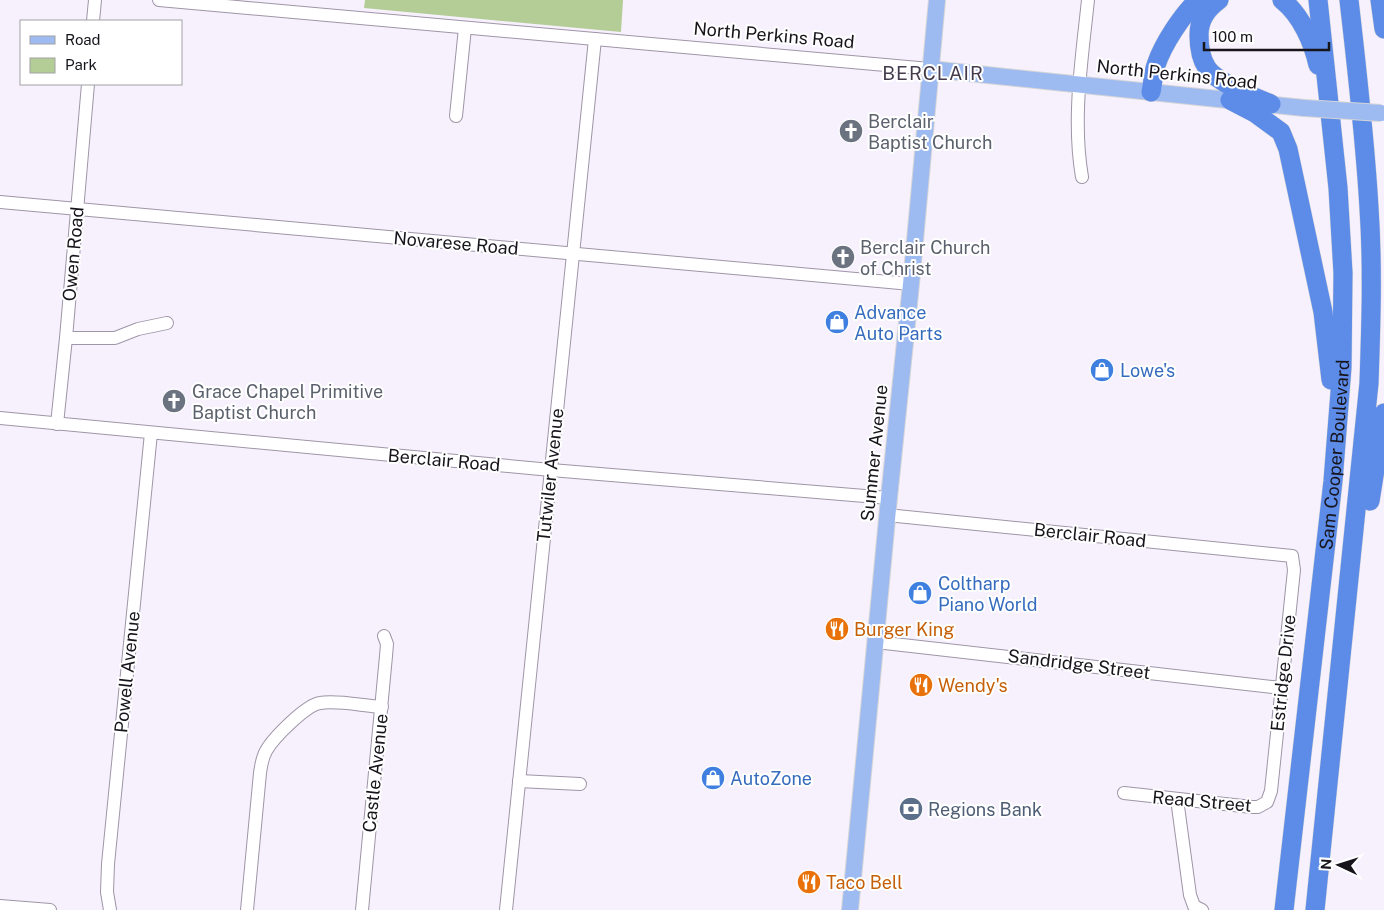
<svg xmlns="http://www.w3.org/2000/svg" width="1384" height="910" font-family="'Public Sans',sans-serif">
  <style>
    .green { fill: #b4cd97 }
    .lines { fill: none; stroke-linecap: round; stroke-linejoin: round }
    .minor-casing { stroke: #9f95a8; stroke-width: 14 }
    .major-casing { stroke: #d5d5d6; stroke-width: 18 }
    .highway-casing { stroke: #d5d5d6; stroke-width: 20 }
    .minor { stroke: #fff; stroke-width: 12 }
    .major { stroke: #9dbaf1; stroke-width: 16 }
    .highway { stroke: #5c8ce8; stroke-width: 19 }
    .major-bridge-casing { stroke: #d5d5d6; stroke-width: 18; stroke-linecap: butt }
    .major-bridge { stroke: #9dbaf1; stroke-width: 16 }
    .labels { text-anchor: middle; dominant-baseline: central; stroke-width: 4; stroke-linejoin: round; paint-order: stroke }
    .street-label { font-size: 18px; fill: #17141b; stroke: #fff }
    .worship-label { font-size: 18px; fill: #5b616d; stroke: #fff; text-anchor: start }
    .shop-label { font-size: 18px; fill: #366cbe; stroke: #fff; text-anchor: start }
    .food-label { font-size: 18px; fill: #c56008; stroke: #fff; text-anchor: start }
    .service-label { font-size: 18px; fill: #4e5e75; stroke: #fff; text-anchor: start }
    .neighbourhood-label { font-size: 19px; letter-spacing: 1px; fill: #433b4b; stroke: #fff }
  </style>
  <rect width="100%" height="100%" fill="#f7f1fd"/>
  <!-- green -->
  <path class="green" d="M365 0H623L621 32 364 8Z"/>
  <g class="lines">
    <!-- minor casing -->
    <g class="minor-casing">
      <g id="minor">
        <path d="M159 0 930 69"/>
        <path d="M93 21 95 0"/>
        <path d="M456 116 465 28"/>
        <path d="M1082 177C1072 119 1082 58 1088 0"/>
        <path d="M0 202 911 284"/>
        <path d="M66 338H115L138 329 167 323"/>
        <path d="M0 418 551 470 889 498"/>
        <path d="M57 424 66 338 88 84"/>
        <path d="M887 515 1292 556 1294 570 1271 791 1267 802 1258 807H1252L1124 793"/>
        <path d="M876 642 1281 688"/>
        <path d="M519 781 580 784"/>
        <path d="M1177 799 1190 895 1194 906 1202 910"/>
        <path d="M0 906 50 910"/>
        <path d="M110 910 107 892 108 864 151 433"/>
        <path d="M247 910 260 773C261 766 262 758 266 751 273 738 306 705 320 703 338 700 363 706 382 707"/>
        <path d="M362 910 386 656 387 644 384 636"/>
        <path d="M506 910 595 39"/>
      </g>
    </g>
    <!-- major casing -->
    <g class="major-casing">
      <g id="major">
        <path d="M930 69 1304 108"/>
        <path d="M850 910 889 498 911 284 937 0"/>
      </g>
    </g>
    <!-- highway casing -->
    <g class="highway-casing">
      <g id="highway">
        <path d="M1219 0C1207 9 1199 19 1199 35 1199 46 1201 59 1207 68 1217 83 1254 97 1271 104"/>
        <path d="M1282 0C1301 15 1313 42 1318 65"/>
        <path d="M1380 0 1384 29"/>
        <path d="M1151 92C1153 83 1153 73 1156 65 1163 44 1182 15 1198 0"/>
        <path d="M1230 100 1255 113 1281 132 1288 149 1323 312 1331 380"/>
        <path d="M1370 501 1384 413"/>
        <path id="s1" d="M1284 910 1333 481 1342 367 1343 273 1338 188 1318 0"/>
        <path d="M1315 910 1369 383C1371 325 1373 267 1369 208 1365 139 1357 69 1349 0"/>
      </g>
    </g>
    <!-- minor -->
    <use href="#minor" class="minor"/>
    <!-- major -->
    <use href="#major" class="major"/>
    <!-- highway -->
    <use href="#highway" class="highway"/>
    <!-- major-bridge casing -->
    <g class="major-bridge-casing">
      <path id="major-bridge" d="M1304 108 1381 113"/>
    </g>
    <!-- major-bridge -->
    <use href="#major-bridge" class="major-bridge"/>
  </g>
  <!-- icons -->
  <defs>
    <g id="church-disc" transform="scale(1.25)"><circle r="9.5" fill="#6b7280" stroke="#fff"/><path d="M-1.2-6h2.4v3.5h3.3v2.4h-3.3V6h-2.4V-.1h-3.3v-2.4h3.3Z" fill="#fff"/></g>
    <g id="shop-disc" transform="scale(1.25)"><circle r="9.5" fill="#3f7fe0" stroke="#fff"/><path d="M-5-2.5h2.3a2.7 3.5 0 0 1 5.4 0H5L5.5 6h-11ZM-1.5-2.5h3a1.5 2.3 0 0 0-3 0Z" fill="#fff"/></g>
    <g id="restaurant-disc" transform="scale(1.25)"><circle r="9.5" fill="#e8710a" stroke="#fff"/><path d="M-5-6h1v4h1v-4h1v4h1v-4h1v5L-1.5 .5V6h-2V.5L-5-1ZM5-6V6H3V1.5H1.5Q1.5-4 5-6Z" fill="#fff"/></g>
    <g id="bank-disc" transform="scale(1.25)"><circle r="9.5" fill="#5c6f8a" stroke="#fff"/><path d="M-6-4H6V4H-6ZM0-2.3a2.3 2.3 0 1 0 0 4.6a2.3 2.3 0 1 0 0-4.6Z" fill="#fff"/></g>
  </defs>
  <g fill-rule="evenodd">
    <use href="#church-disc" x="851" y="131"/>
    <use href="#church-disc" x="843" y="257"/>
    <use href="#shop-disc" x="837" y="322"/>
    <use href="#shop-disc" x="1102" y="370"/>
    <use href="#church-disc" x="174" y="401"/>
    <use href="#shop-disc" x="920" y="593"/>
    <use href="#restaurant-disc" x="837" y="629"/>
    <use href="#restaurant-disc" x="921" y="685"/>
    <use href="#shop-disc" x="713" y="778"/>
    <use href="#bank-disc" x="911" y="809"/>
    <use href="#restaurant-disc" x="809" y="882"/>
  </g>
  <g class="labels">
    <!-- street labels -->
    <g class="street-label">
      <text transform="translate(774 35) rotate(5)">North Perkins Road</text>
      <text transform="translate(1177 74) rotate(6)">North Perkins Road</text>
      <text transform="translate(456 243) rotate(5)">Novarese Road</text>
      <text transform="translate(73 254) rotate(-85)">Owen Road</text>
      <text transform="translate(874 453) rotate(-84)">Summer Avenue</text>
      <text stroke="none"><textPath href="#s1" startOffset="458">Sam Cooper Boulevard</textPath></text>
      <text transform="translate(444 460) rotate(5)">Berclair Road</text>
      <text transform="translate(550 475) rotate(-84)">Tutwiler Avenue</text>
      <text transform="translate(1090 535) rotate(6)">Berclair Road</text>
      <text transform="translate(1079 664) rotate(7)">Sandridge Street</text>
      <text transform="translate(127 672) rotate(-84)">Powell Avenue</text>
      <text transform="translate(1283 673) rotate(-84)">Estridge Drive</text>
      <text transform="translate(375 773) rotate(-84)">Castle Avenue</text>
      <text transform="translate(1202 801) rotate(5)">Read Street</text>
    </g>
    <!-- worship labels -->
    <g class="worship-label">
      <text x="868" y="121">Berclair<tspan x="868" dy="21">Baptist Church</tspan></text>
      <text x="860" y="247">Berclair Church<tspan x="860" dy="21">of Christ</tspan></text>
      <text x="192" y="391">Grace Chapel Primitive<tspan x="192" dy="21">Baptist Church</tspan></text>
    </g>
    <!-- shop labels -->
    <g class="shop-label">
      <text x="854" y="312">Advance<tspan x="854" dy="21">Auto Parts</tspan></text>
      <text x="1120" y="370">Lowe's</text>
      <text x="938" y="583">Coltharp<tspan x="938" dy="21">Piano World</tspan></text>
      <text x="730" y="778">AutoZone</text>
    </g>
    <!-- food labels -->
    <g class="food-label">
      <text x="854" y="629">Burger King</text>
      <text x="938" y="685">Wendy's</text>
      <text x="826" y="882">Taco Bell</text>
    </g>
    <!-- service labels -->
    <g class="service-label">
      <text x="928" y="809">Regions Bank</text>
    </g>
    <!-- neighbourhood labels -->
    <g class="neighbourhood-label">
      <text x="933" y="73">BERCLAIR</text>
    </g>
  </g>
  <!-- legend -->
  <rect x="20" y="20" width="162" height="65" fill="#ffffff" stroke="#a2a1a4"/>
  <rect x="30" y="36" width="25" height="8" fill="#9dbaf1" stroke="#a2a1a4"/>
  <text x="65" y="45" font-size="15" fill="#17141b">Road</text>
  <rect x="30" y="58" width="25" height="15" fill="#b4cd97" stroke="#a2a1a4"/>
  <text x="65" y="70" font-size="15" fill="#17141b">Park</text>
  <!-- north arrow -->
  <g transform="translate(1339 865) rotate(274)" stroke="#ffffff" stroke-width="4" paint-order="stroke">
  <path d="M0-4L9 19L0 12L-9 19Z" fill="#17141b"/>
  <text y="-8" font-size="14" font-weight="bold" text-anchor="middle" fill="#17141b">N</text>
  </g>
  <!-- scale -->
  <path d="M1204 42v8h125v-8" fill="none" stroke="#17141b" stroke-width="2.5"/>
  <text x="1212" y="42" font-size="15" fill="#17141b" stroke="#ffffff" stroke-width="4" paint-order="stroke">100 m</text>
</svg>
